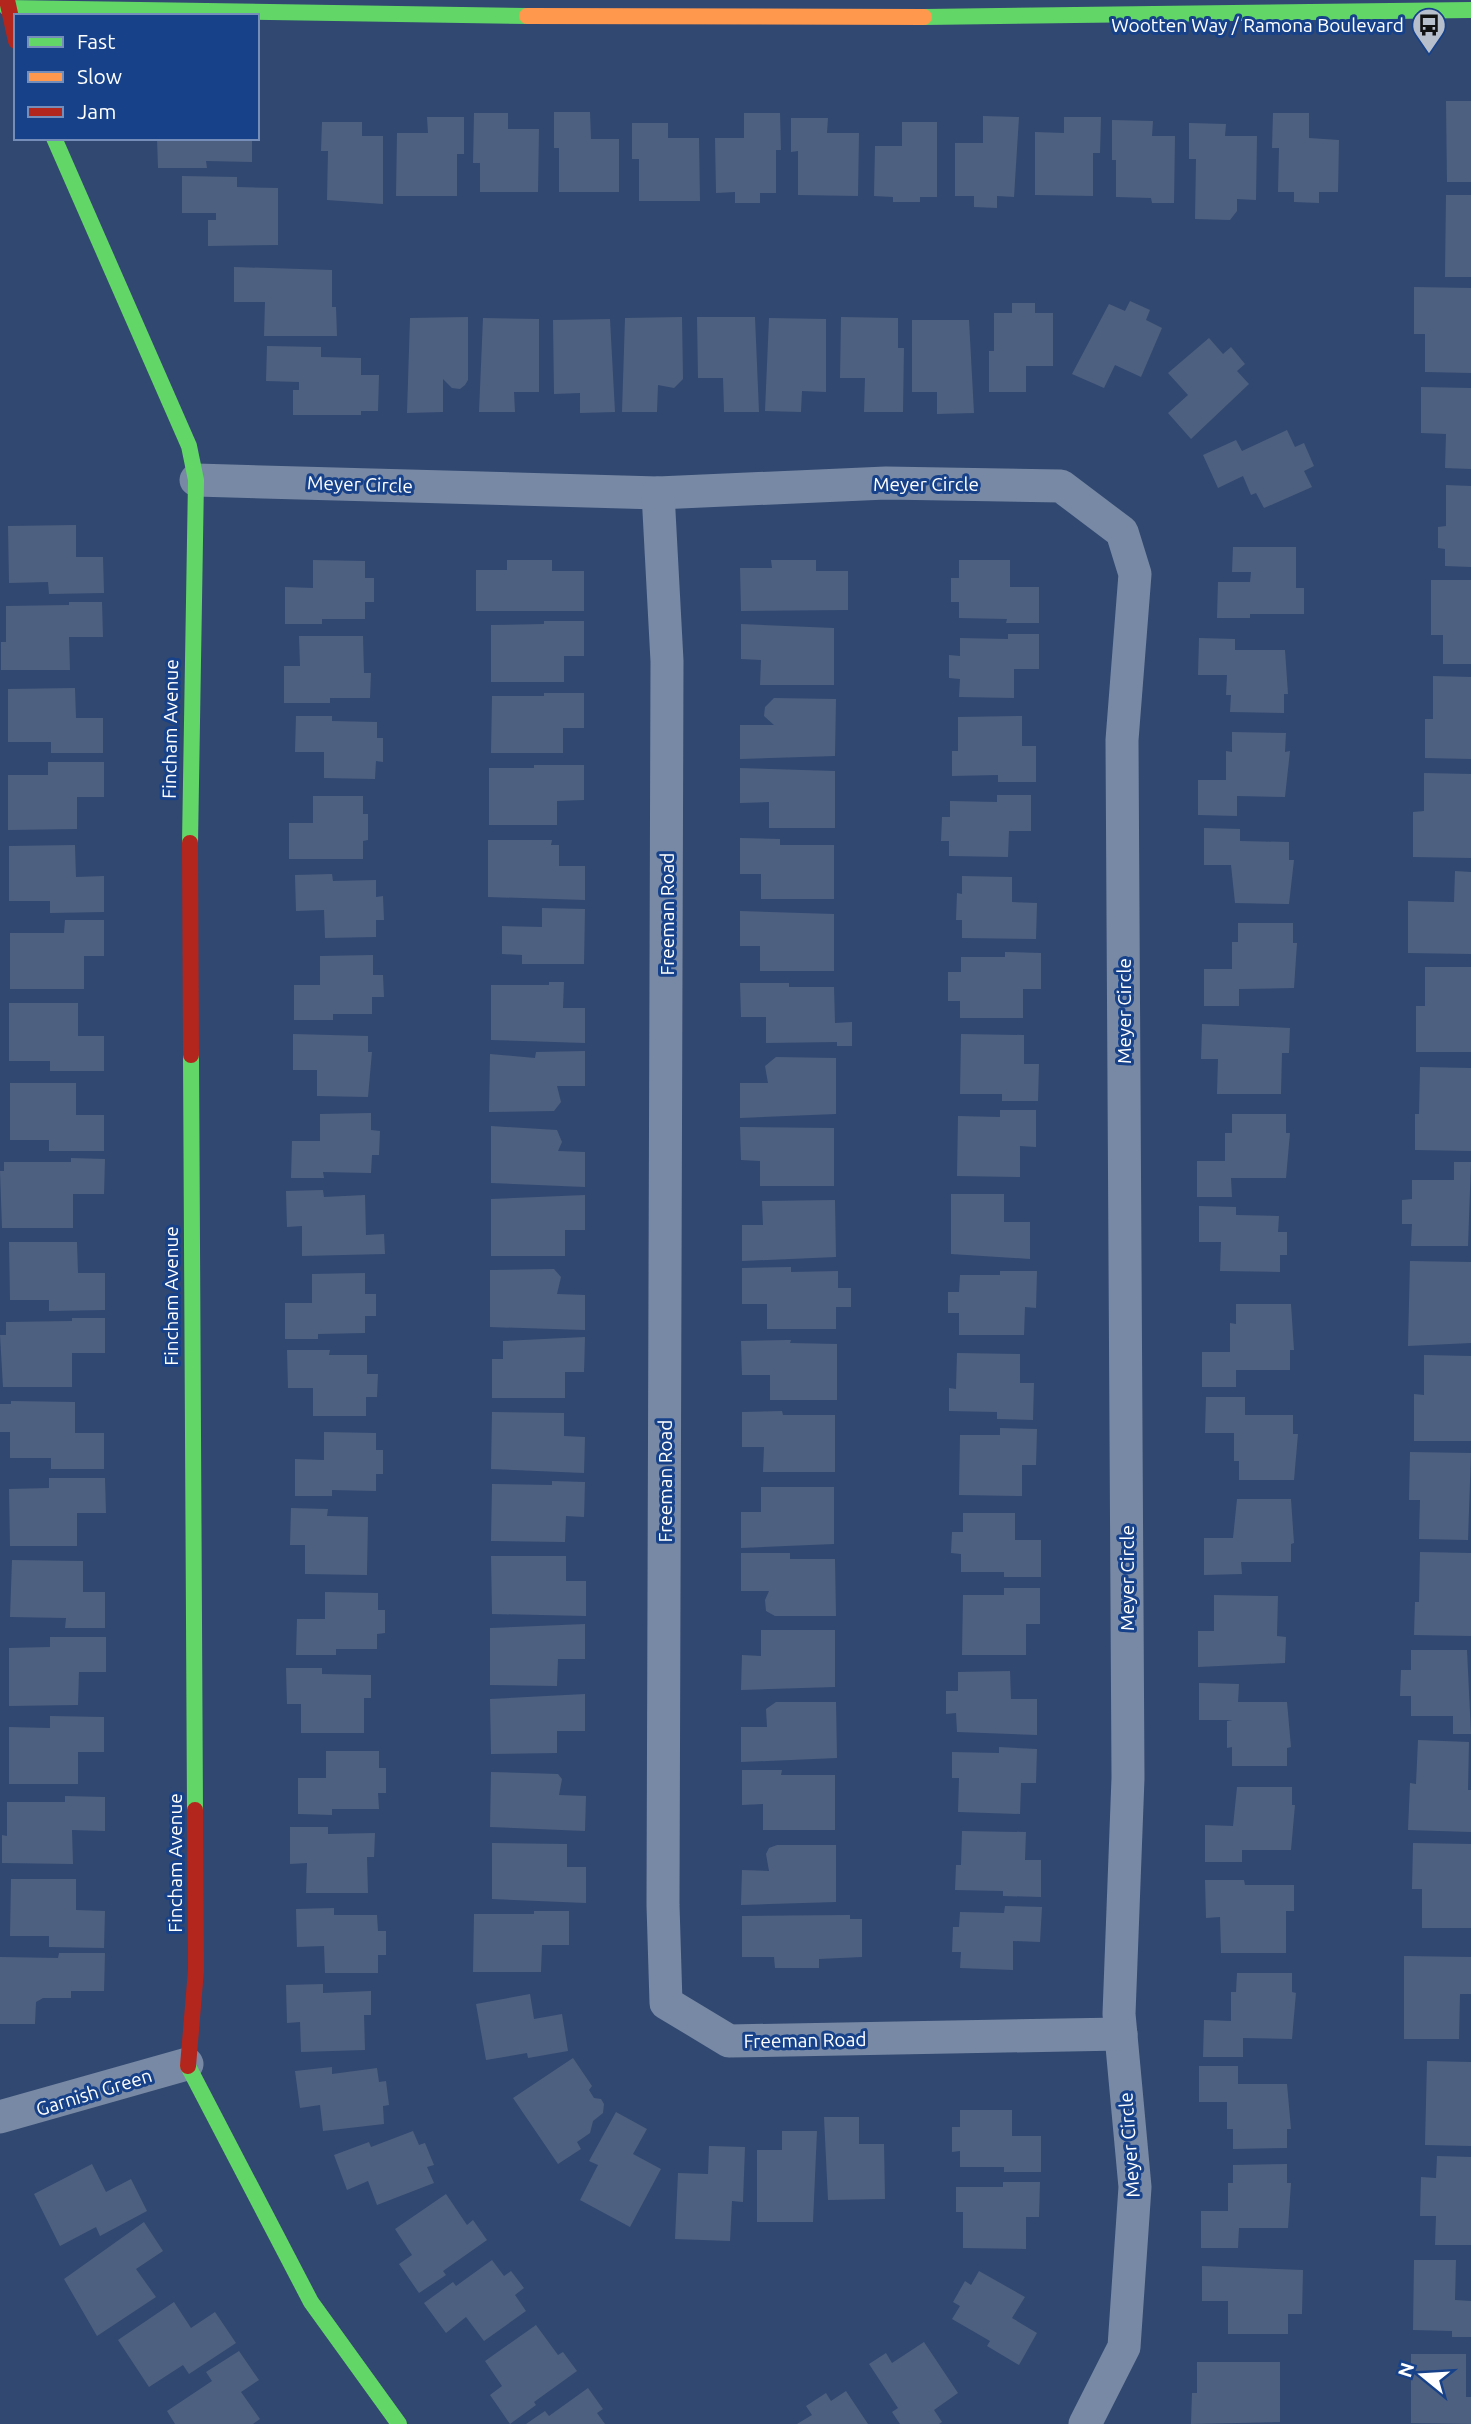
<svg xmlns="http://www.w3.org/2000/svg" width="1471" height="2424" font-family="Ubuntu,sans-serif">
  <style>
    .building { fill: #4e6080 }
    .lines { fill: none; stroke-linecap: round; stroke-linejoin: round }
    .street { stroke: #7889a5; stroke-width: 33 }
    .fast { stroke: #63d668; stroke-width: 16 }
    .slow { stroke: #ff974d; stroke-width: 16 }
    .jam { stroke: #b3261e; stroke-width: 16 }
    .labels { text-anchor: middle; dominant-baseline: central; stroke-width: 6; stroke-linejoin: round; paint-order: stroke }
    .poi-label { font-size: 19px; fill: #fff; stroke: #17428a; text-anchor: end }
    .street-label { font-size: 19px; fill: #fff; stroke: #17428a }
  </style>
  <rect width="100%" height="100%" fill="#314870"/>
  <!-- building -->
  <g class="building">
    <path d="M1446 101H1471V182H1447Z"/>
    <path d="M554 112H590L591 139H619V192H559V148H554Z"/>
    <path d="M474 113H508V129H539L538 192H480V163H473Z"/>
    <path d="M744 113H780L781 150H776V193H760V203H735V192L716 193 715 138H744Z"/>
    <path d="M1273 113H1309V138L1339 140 1338 192H1319V203L1294 202V192H1278L1279 148H1272Z"/>
    <path d="M983 116 1019 117 1014 197 997 196V208L974 207V196H955V143H983Z"/>
    <path d="M427 117H464V154H457V196H396L397 133H428Z"/>
    <path d="M1064 117H1101L1100 153H1093V196L1035 195V132L1064 133Z"/>
    <path d="M791 118H828L827 133H859L858 196 798 195V151L791 152Z"/>
    <path d="M1112 120 1153 121 1152 136H1175L1174 203H1152L1151 198 1116 197V160H1112Z"/>
    <path d="M322 122H362V136H383V204L327 200 328 151H321Z"/>
    <path d="M902 122H937V197H920V202H893V197L874 196 875 146H902Z"/>
    <path d="M632 123H668V138H699L700 201H639V159H632Z"/>
    <path d="M1189 123 1226 124 1225 136H1257L1256 200 1237 199V211L1230 220 1195 219 1196 159H1189Z"/>
    <path d="M157 138H252V162L206 161 207 168H158Z"/>
    <path d="M182 176 237 177V187L278 188V245L208 246V220H216V213H182Z"/>
    <path d="M1446 195H1471V277H1445Z"/>
    <path d="M234 267 332 270V307H336L337 336H264L265 302H234Z"/>
    <path d="M1414 287 1471 288V373L1425 372V334H1414Z"/>
    <path d="M1130 301 1150 310 1146 320 1162 328 1141 377 1115 365 1104 388 1072 374 1109 304 1125 311Z"/>
    <path d="M1012 303H1035V313H1053V366H1026V392H989V351H994V313H1012Z"/>
    <path d="M468 317V380L465 385 460 389 452 388 443 379V412L407 413 410 318Z"/>
    <path d="M682 317 683 379 674 388 658 385 657 412H622L625 318Z"/>
    <path d="M697 317H755L759 412H724L723 378H698Z"/>
    <path d="M841 317 898 318V348H904L903 412H864L865 378H840Z"/>
    <path d="M483 318 539 319V392H514L515 412H479Z"/>
    <path d="M769 318 826 319V392L802 391 801 412 765 411Z"/>
    <path d="M610 319 615 412 580 413V393L554 394 553 320Z"/>
    <path d="M912 320H969L974 413 937 414V392H912Z"/>
    <path d="M1209 338 1223 354 1231 347 1245 364 1237 371 1249 384 1191 439 1168 413 1188 395 1168 373Z"/>
    <path d="M267 346 321 347V357L361 358V375H379L378 411H361V415H293V390H299V382L266 381Z"/>
    <path d="M1421 387 1471 388V469L1445 468 1446 434 1421 433Z"/>
    <path d="M1287 430 1295 447 1304 443 1314 466 1304 471 1312 487 1264 508 1256 493 1251 495 1243 476 1218 488 1203 455 1236 440 1242 451Z"/>
    <path d="M1446 485 1471 486V567L1445 566V549L1438 548V527L1446 526Z"/>
    <path d="M76 525V557H103L104 593 49 594 48 582 9 583 8 526Z"/>
    <path d="M1233 547H1296V588H1304V614H1250V618H1217L1218 582H1250L1251 572H1232Z"/>
    <path d="M313 560 365 561V578H374V602H365V619H322V624H285V587L313 588Z"/>
    <path d="M507 560H552V571H584V611H476V570H507Z"/>
    <path d="M771 560H816V571H848V610L741 611 740 568H772Z"/>
    <path d="M959 560H1010V587H1039V623H1006L1007 619 959 618V602H951V578H959Z"/>
    <path d="M1431 580H1471V664H1443V635H1431Z"/>
    <path d="M69 602H102L103 637H69L70 670H1V642H6V606L69 605Z"/>
    <path d="M544 621H584V656H564V682H491V625L544 624Z"/>
    <path d="M741 624 834 628V685H760L761 660 741 659Z"/>
    <path d="M1008 634H1039V669H1014V698L959 697 960 679 949 678V655L960 656V638L1008 639Z"/>
    <path d="M299 636H363L364 673H371L370 698H330V703H284V666H300Z"/>
    <path d="M1199 638 1235 639V650H1285L1288 694H1284V713L1230 712 1231 695H1226L1227 675H1198Z"/>
    <path d="M1433 676 1471 677V759L1425 758V719H1433Z"/>
    <path d="M75 688 76 718H103V753H51V742H8V689Z"/>
    <path d="M544 693H584V728H563V753H491L492 696H544Z"/>
    <path d="M774 698 836 699 835 756 740 759V725H774L764 716 765 707Z"/>
    <path d="M296 716H332V721L377 722V738H383V762L376 761 375 779 324 778V752H295Z"/>
    <path d="M1022 716V746H1036V782H998V775L952 776V751H958V717Z"/>
    <path d="M1232 732 1286 733 1285 752 1290 751 1285 797 1237 796V816L1198 815V780H1226V751L1232 752Z"/>
    <path d="M48 762H104V797H77V829L8 830V775H48Z"/>
    <path d="M534 765H584V800L557 801V825H489V768H534Z"/>
    <path d="M740 768 835 771V828H769V802L740 803Z"/>
    <path d="M1424 773 1471 774V858L1413 857V812L1424 811Z"/>
    <path d="M997 795H1031V831H1009L1008 857 949 856V841H941L942 817H950V801L997 802Z"/>
    <path d="M313 796H363V814H368V840L363 841V859H289V823H313Z"/>
    <path d="M1204 828 1240 829V841L1289 842V860H1294L1289 904 1235 903 1231 865H1204Z"/>
    <path d="M740 838 780 839V845H834V899H761V874H740Z"/>
    <path d="M488 840H552L551 845H559V866H585V900L488 897Z"/>
    <path d="M75 845 76 877 104 876V912L50 913V901H9V846Z"/>
    <path d="M1455 871 1471 872V954L1408 953V901L1454 902Z"/>
    <path d="M332 874 333 881 376 880V897L383 896 384 920H376V937L325 938 324 910 296 911 295 875Z"/>
    <path d="M962 876 1012 877V902L1037 903 1036 939 962 938V920H956L957 893 962 894Z"/>
    <path d="M542 908 585 909 584 964H522V955L502 954V926L542 927Z"/>
    <path d="M740 911 834 914V971H760V946H740Z"/>
    <path d="M65 920H104V956H84V989H10V933H64Z"/>
    <path d="M1238 923H1293V943H1297L1294 988 1239 989V1006H1204V969H1232V942H1238Z"/>
    <path d="M1005 952 1041 953V989H1023V1018H960V1001H948V972H961V957H1005Z"/>
    <path d="M373 955V975H383L384 997H372V1014H333V1020H294V985H320V956Z"/>
    <path d="M1425 967H1471V1052H1416V1006H1425Z"/>
    <path d="M549 982H564L563 1008H585V1043L491 1040V985H549Z"/>
    <path d="M740 983H789V987H834L835 1023 852 1022V1046H837V1042L766 1043V1017H741Z"/>
    <path d="M9 1003H78V1036H104V1071H50V1061H9Z"/>
    <path d="M1202 1024 1290 1028 1289 1053H1282L1281 1094H1217L1218 1059H1201Z"/>
    <path d="M293 1034 368 1036V1052H372L368 1097 317 1096V1070H293Z"/>
    <path d="M961 1034 1024 1035V1064H1039L1038 1101H1002V1094H960Z"/>
    <path d="M585 1051V1086H557L561 1102 554 1111 489 1112 490 1054 535 1058 536 1052Z"/>
    <path d="M776 1057 836 1058V1114L740 1118V1083H768L765 1066Z"/>
    <path d="M1420 1067 1471 1068V1151L1415 1150V1114H1419Z"/>
    <path d="M10 1083H76V1115H104V1151H49V1140H10Z"/>
    <path d="M1000 1110H1036V1147L1020 1146V1177L957 1176 958 1116 1000 1117Z"/>
    <path d="M371 1113V1130L380 1131 379 1155H372L371 1173 323 1172 324 1178H291L292 1141H320V1114Z"/>
    <path d="M1232 1114H1286V1133H1290L1286 1178H1231L1232 1197H1197V1161H1225V1133H1232Z"/>
    <path d="M491 1126 557 1130 562 1142 558 1151 585 1152V1187L491 1183Z"/>
    <path d="M740 1127 834 1128V1186H760V1161L741 1160Z"/>
    <path d="M71 1158 105 1159 104 1194H73V1228H2L0 1171H4V1162H71Z"/>
    <path d="M1454 1162H1471L1468 1246H1411L1412 1224H1402V1200L1412 1199V1180H1454Z"/>
    <path d="M323 1190 324 1197 365 1195 366 1235 384 1234 385 1254 302 1256V1226L287 1227 286 1191Z"/>
    <path d="M951 1194H1004V1222H1030V1259L951 1254Z"/>
    <path d="M585 1195V1230H565V1256H491V1199Z"/>
    <path d="M835 1200 836 1257 742 1261V1225H763L762 1201Z"/>
    <path d="M1199 1206 1236 1207V1215L1279 1216 1278 1232H1287V1255H1280V1272L1220 1271 1221 1242H1199Z"/>
    <path d="M9 1242H77L78 1273H105V1310L49 1311V1300H10Z"/>
    <path d="M1410 1261 1471 1262V1343L1408 1346Z"/>
    <path d="M791 1267V1272L838 1271V1288H851V1307H836V1329H767V1304H742V1268Z"/>
    <path d="M554 1269 561 1277 557 1294 585 1295V1330L490 1327V1270Z"/>
    <path d="M1000 1271H1037L1036 1308 1025 1307 1024 1335H959V1313H948V1292H959L960 1275H1000Z"/>
    <path d="M365 1273V1294H376V1316H365V1333L318 1334V1339H285V1303H312V1274Z"/>
    <path d="M1236 1304H1291L1294 1350H1290V1370H1236V1387H1202V1352H1230V1323L1236 1324Z"/>
    <path d="M72 1318H105V1353H72V1387H3L0 1335H6V1322L72 1321Z"/>
    <path d="M585 1337 584 1372H565V1398H492V1359H503V1341Z"/>
    <path d="M787 1340H791L790 1343 837 1344V1400H770V1375H742L741 1341Z"/>
    <path d="M287 1350H330L329 1355H367V1374H378L377 1397H366V1416H313V1388H288Z"/>
    <path d="M957 1353 1020 1354V1383H1034L1033 1420 997 1419V1412L949 1411V1388L956 1389Z"/>
    <path d="M1424 1355 1471 1356V1441H1414V1394L1424 1395Z"/>
    <path d="M1206 1397H1245V1415H1293V1434H1298L1294 1480H1239V1461H1234V1433H1205Z"/>
    <path d="M11 1401 75 1402V1433H104V1469H51V1458H10V1432H0V1404H11Z"/>
    <path d="M782 1411 783 1415H835V1472H763L764 1447H742V1412Z"/>
    <path d="M492 1412 564 1413V1436L585 1437 584 1473 491 1469Z"/>
    <path d="M1000 1428 1037 1429 1036 1465H1022V1496L959 1495 960 1435H1000Z"/>
    <path d="M324 1432 376 1433V1450H383V1474H376V1491L332 1490V1496H295V1459L324 1460Z"/>
    <path d="M1410 1452 1471 1453 1468 1540 1419 1539 1420 1500H1409Z"/>
    <path d="M49 1478H105L106 1513H77V1546H10L9 1489 49 1488Z"/>
    <path d="M552 1481 585 1482 584 1517 566 1516 565 1542 491 1541 492 1484 552 1485Z"/>
    <path d="M761 1487H834V1544L741 1548V1512H761Z"/>
    <path d="M1237 1499H1291L1294 1543 1291 1544V1562H1241L1242 1574 1204 1575V1538H1233Z"/>
    <path d="M291 1508 328 1509 327 1516 368 1517 367 1575 305 1574V1545H290Z"/>
    <path d="M963 1513H1015V1540H1041V1577H1004V1572H961V1554L951 1553 952 1532H963Z"/>
    <path d="M1420 1552 1471 1553V1636L1414 1635 1415 1602H1419Z"/>
    <path d="M741 1553H790V1559H835L836 1616H775L766 1611 765 1600 769 1591H741Z"/>
    <path d="M491 1556H566V1581H586V1616L492 1614Z"/>
    <path d="M12 1560 83 1561V1592H105V1628H65L66 1618 10 1617Z"/>
    <path d="M1004 1588H1040V1624H1026V1655H962L963 1595H1004Z"/>
    <path d="M325 1592 378 1593V1610H385V1633L377 1634V1649H336V1655H296L297 1619H325Z"/>
    <path d="M1214 1595 1278 1596 1277 1636 1286 1637 1285 1663 1198 1667V1631H1214Z"/>
    <path d="M585 1624V1659H558L557 1686 490 1685V1628Z"/>
    <path d="M761 1630H835V1687L741 1690 742 1655 761 1656Z"/>
    <path d="M50 1637H106V1672H79L78 1705 9 1706V1648L50 1647Z"/>
    <path d="M1411 1650H1467L1471 1734H1453V1716H1411V1696H1400L1401 1670H1411Z"/>
    <path d="M286 1668H322V1674L371 1675V1698H364V1733H301V1704H287Z"/>
    <path d="M1010 1671 1011 1699H1037V1735L957 1732 956 1713 946 1714V1691H958V1672Z"/>
    <path d="M1199 1683 1239 1684 1238 1702H1287L1291 1747 1287 1748V1766H1232V1747L1227 1748V1721L1233 1720H1199Z"/>
    <path d="M585 1694V1731H557V1753L491 1754 490 1699Z"/>
    <path d="M776 1702H836L837 1758 741 1762V1727H767L766 1709Z"/>
    <path d="M50 1716 104 1717V1752H78V1784H9V1727L50 1728Z"/>
    <path d="M1418 1740 1469 1742 1468 1790H1471V1832L1408 1830 1410 1783 1416 1784Z"/>
    <path d="M999 1747 1037 1749 1036 1783H1021L1020 1814 958 1812 959 1778H952V1752L999 1753Z"/>
    <path d="M326 1751H379V1768H386V1793H378L379 1809H332V1815L298 1814V1778H326Z"/>
    <path d="M742 1770H782L781 1775H835V1830H763V1804L742 1805Z"/>
    <path d="M491 1772 558 1774 562 1779 559 1795 586 1796 585 1831 490 1827Z"/>
    <path d="M1237 1787H1292V1805H1295L1291 1850H1242V1862H1205V1825L1233 1826Z"/>
    <path d="M65 1796 105 1797V1831L72 1830 73 1864 2 1863V1835L7 1836V1802H65Z"/>
    <path d="M290 1827H328V1834L375 1833 374 1857H367L368 1893H306L307 1863 290 1864Z"/>
    <path d="M962 1831 1026 1832 1025 1860H1041V1897L1003 1896V1891L955 1890 956 1865H961Z"/>
    <path d="M492 1843 567 1844V1867H586V1903L492 1899Z"/>
    <path d="M1413 1843 1471 1844V1928H1422V1889H1412Z"/>
    <path d="M777 1845H836V1902L741 1905 742 1870 769 1871 766 1854 769 1848Z"/>
    <path d="M11 1879H76V1910L105 1911 104 1948 49 1947V1936H10Z"/>
    <path d="M1205 1880H1244L1245 1885H1294V1911H1286V1953H1221L1220 1917 1206 1918Z"/>
    <path d="M1005 1906 1042 1907 1040 1942 1013 1941V1970L960 1968 961 1952H952L953 1927H959L960 1912 1004 1913Z"/>
    <path d="M334 1908V1915H377L378 1931H386V1955H378V1973H325L324 1946 297 1947 296 1909Z"/>
    <path d="M534 1911H569V1945H542L541 1972H473L474 1914H534Z"/>
    <path d="M850 1915V1919H862V1957L819 1959V1968H775L774 1957H742V1916Z"/>
    <path d="M59 1953H105L104 1991H71V1998H43L36 2002 35 2024H0V1957L58 1958Z"/>
    <path d="M1404 1956 1471 1957V1994H1460L1459 2039H1404Z"/>
    <path d="M1237 1973H1292V1992L1296 1993 1292 2039 1243 2038V2057H1203L1204 2020 1231 2021V1992H1236Z"/>
    <path d="M323 1984V1993L371 1991V2015H364L365 2050 301 2052 300 2022 287 2023 286 1985Z"/>
    <path d="M530 1994 534 2019 562 2014 568 2051 528 2058 527 2053 486 2060 476 2004Z"/>
    <path d="M573 2058 592 2086 589 2090 594 2098 601 2099 604 2104 603 2113 593 2121 590 2133 577 2142 581 2149 558 2164 513 2098Z"/>
    <path d="M1427 2061 1471 2062V2146L1425 2145Z"/>
    <path d="M1199 2066H1238V2084H1287L1291 2129H1287V2148L1233 2149V2129H1227V2102H1199Z"/>
    <path d="M332 2067V2074L377 2068 379 2082 386 2081 389 2105 383 2106 384 2124 323 2131 320 2105 300 2108 295 2071Z"/>
    <path d="M960 2110H1012V2136H1041V2172H1004V2167H960V2151L952 2152V2127H960Z"/>
    <path d="M616 2112 647 2129 633 2154 661 2169 630 2227 580 2200 598 2165 589 2161Z"/>
    <path d="M824 2117H859V2144H884L885 2199 828 2200Z"/>
    <path d="M413 2131 419 2145 425 2143 434 2165 427 2167 434 2183 377 2205 368 2181 347 2190 334 2155 369 2142 371 2147Z"/>
    <path d="M782 2131H817L813 2222H757V2150H782Z"/>
    <path d="M709 2146 745 2147 743 2202 732 2201 730 2241 675 2239 678 2173 708 2174Z"/>
    <path d="M1437 2156 1471 2157V2245H1435L1436 2216H1420L1421 2177 1436 2178Z"/>
    <path d="M92 2164 106 2192 131 2179 147 2211 100 2236 96 2227 60 2246 34 2194Z"/>
    <path d="M1287 2164V2183H1291L1288 2228H1239L1238 2248H1201V2211H1228V2183H1233V2165Z"/>
    <path d="M1003 2182H1040L1039 2217H1026V2249L963 2248V2212H956V2187H1003Z"/>
    <path d="M446 2194 467 2225 473 2220 487 2240 443 2271 446 2275 419 2293 399 2264 412 2255 395 2229Z"/>
    <path d="M144 2222 163 2251 136 2269 156 2297 97 2336 64 2279Z"/>
    <path d="M492 2260 504 2276 511 2271 524 2288 515 2295 526 2311 484 2341 466 2317 446 2333 424 2303 453 2282 456 2286Z"/>
    <path d="M1414 2260H1456L1455 2300 1471 2301V2337H1452V2331L1413 2330Z"/>
    <path d="M1202 2266 1303 2270 1302 2314H1288V2334H1228V2301H1202Z"/>
    <path d="M979 2271 1025 2297 1012 2318 1037 2333 1019 2365 987 2346 990 2341 952 2319 960 2306 953 2302 965 2281 971 2285Z"/>
    <path d="M174 2302 191 2328 215 2312 236 2343 189 2374 183 2365 149 2387 118 2340Z"/>
    <path d="M536 2325 558 2355 563 2352 577 2371 534 2402 536 2405 510 2424 490 2395 502 2386 485 2361Z"/>
    <path d="M924 2342 958 2393 934 2410 942 2422 939 2424H900L892 2412 898 2408 869 2364 886 2353 892 2363Z"/>
    <path d="M239 2351 259 2380 241 2392 260 2419 253 2424H175L167 2411 212 2381 206 2372Z"/>
    <path d="M1411 2354H1466V2397H1471V2424L1411 2423Z"/>
    <path d="M1197 2362H1280V2422L1191 2424 1192 2393H1197Z"/>
    <path d="M588 2388 603 2409 597 2413 605 2424H526L545 2411 549 2416Z"/>
    <path d="M846 2391 868 2424H797L812 2415 806 2406 826 2393 831 2401Z"/>
  </g>
  <g class="lines">
    <!-- street -->
    <g class="street">
      <path d="M196 480 658 493 886 483 1061 486 1122 532 1135 574 1122 740 1128 1778 1119 2014 1135 2187 1124 2347 1085 2424"/>
      <path d="M658 493 667 661 663 1905 666 2003 729 2041 1121 2034"/>
      <path d="M0 2117 187 2064"/>
    </g>
    <!-- fast -->
    <g class="fast">
      <path d="M7 8 527 16"/>
      <path d="M924 17 1471 10"/>
      <path d="M54 138 189 446 196 480 190 843"/>
      <path d="M191 1055 195 1810"/>
      <path d="M188 2066 311 2302 399 2424"/>
    </g>
    <!-- slow -->
    <path class="slow" d="M527 16 924 17"/>
    <!-- jam -->
    <g class="jam">
      <path d="M7 0 16 41"/>
      <path d="M190 843 191 1055"/>
      <path d="M188 2066 196 1970 195 1810"/>
    </g>
  </g>
  <!-- icons -->
  <defs>
    <g id="bus-pin" transform="scale(1.75)"><path d="M0 17L-7.5 6A9.5 9.5 0 1 1 7.5 6Z" fill="#b7bfcd" stroke="#17428a"/><path d="M-5-6H5V4H4V6H2V4H-2V6H-4V4H-5ZM-3.5-4V0h7V-4ZM-3.5 1.2v1.5H-2V1.2ZM2 1.2v1.5H3.5V1.2Z" fill="#111"/></g>
  </defs>
  <g fill-rule="evenodd">
    <use href="#bus-pin" x="1429" y="25"/>
  </g>
  <g class="labels">
    <!-- poi labels -->
    <g class="poi-label">
      <text x="1404" y="25">Wootten Way / Ramona Boulevard</text>
    </g>
    <!-- street labels -->
    <g class="street-label">
      <text transform="translate(360 484) rotate(2)">Meyer Circle</text>
      <text x="926" y="484">Meyer Circle</text>
      <text transform="translate(170 729) rotate(-89)">Fincham Avenue</text>
      <text transform="translate(667 914) rotate(-90)">Freeman Road</text>
      <text transform="translate(1124 1011) rotate(-90)">Meyer Circle</text>
      <text transform="translate(171 1296) rotate(-90)">Fincham Avenue</text>
      <text transform="translate(665 1481) rotate(-90)">Freeman Road</text>
      <text transform="translate(1127 1578) rotate(-90)">Meyer Circle</text>
      <text transform="translate(175 1863) rotate(-90)">Fincham Avenue</text>
      <text transform="translate(805 2040) rotate(-1)">Freeman Road</text>
      <text transform="translate(94 2092) rotate(-17)">Garnish Green</text>
      <text transform="translate(1129 2145) rotate(-94)">Meyer Circle</text>
    </g>
  </g>
  <!-- legend -->
  <rect x="14" y="14" width="245" height="126" fill="#17428a" stroke="#748eb9" stroke-width="2"/>
  <rect x="28" y="37" width="35" height="10" fill="#63d668" stroke="#748eb9" stroke-width="2"/>
  <text x="77" y="49" font-size="21" fill="#ffffff">Fast</text>
  <rect x="28" y="72" width="35" height="10" fill="#ff974d" stroke="#748eb9" stroke-width="2"/>
  <text x="77" y="84" font-size="21" fill="#ffffff">Slow</text>
  <rect x="28" y="107" width="35" height="10" fill="#b3261e" stroke="#748eb9" stroke-width="2"/>
  <text x="77" y="119" font-size="21" fill="#ffffff">Jam</text>
  <!-- north arrow -->
  <g transform="translate(1422 2375) rotate(288)" stroke="#17428a" stroke-width="5" paint-order="stroke">
  <path d="M0-5L12 26L0 18L-12 26Z" fill="#ffffff"/>
  <text y="-10" font-size="19" font-weight="bold" text-anchor="middle" fill="#ffffff">N</text>
  </g>
</svg>
